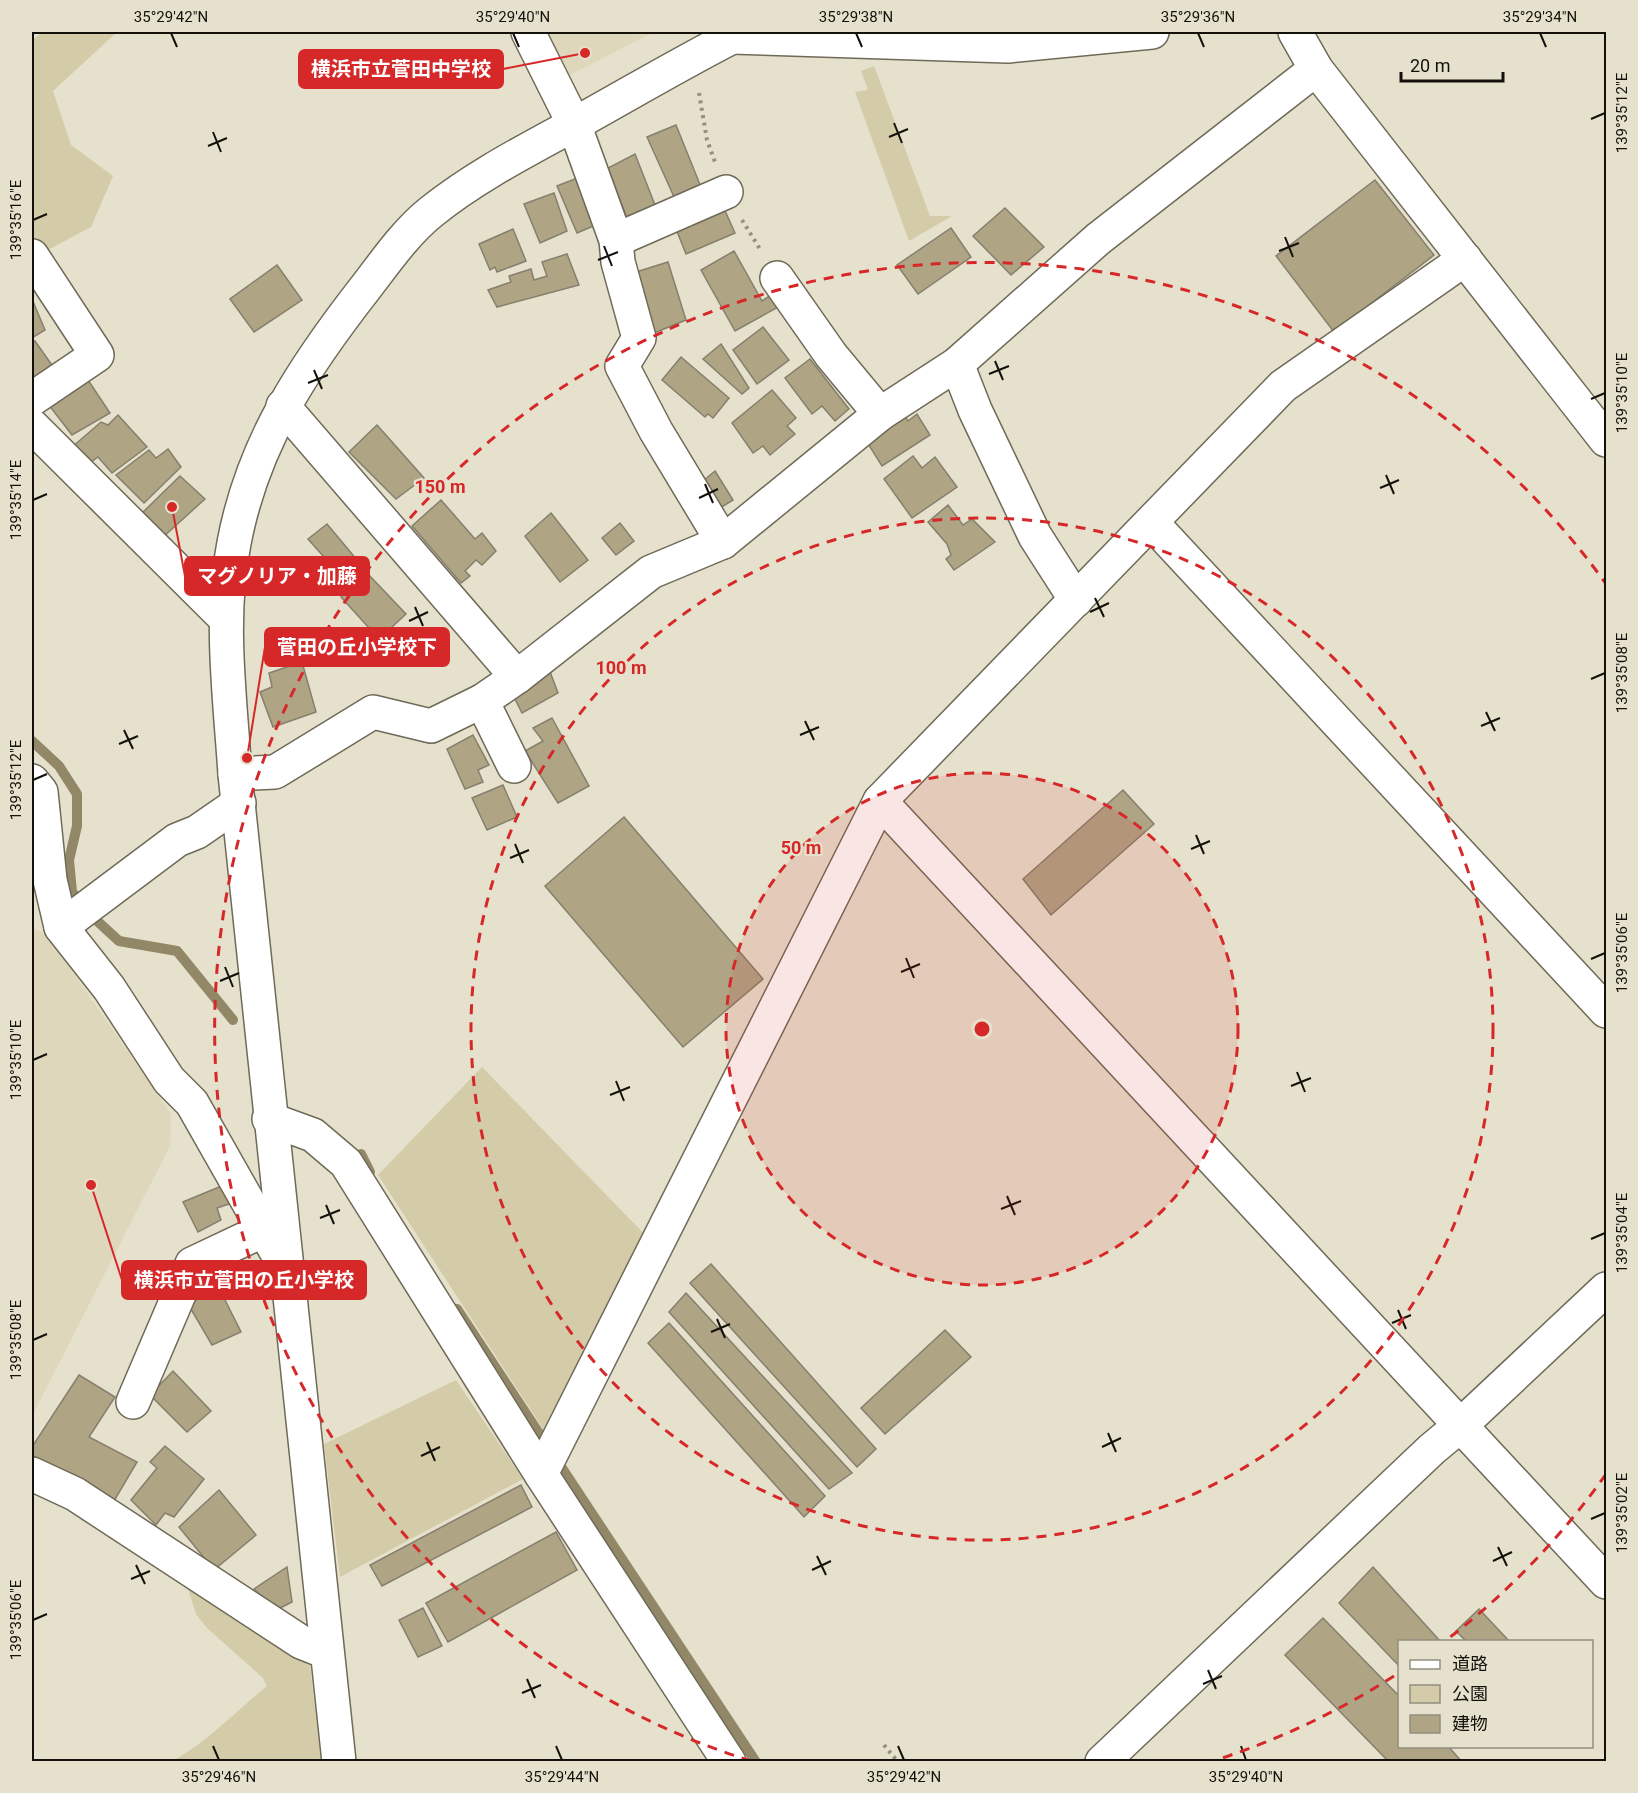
<svg xmlns="http://www.w3.org/2000/svg" width="1638" height="1793" font-family="Roboto,'Noto Sans JP',sans-serif">
  <style>
    .built { fill: #dfd7bb }
    .green { fill: #d4cba9 }
    .lines { fill: none; stroke-linecap: round; stroke-linejoin: round }
    .stream { stroke: #928868; stroke-width: 10 }
    .building { fill: #afa584; stroke: #857f6d; stroke-width: 1.5 }
    .minor-casing { stroke: #6f6a58; stroke-width: 36 }
    .path { stroke: #949081; stroke-width: 4; stroke-dasharray: 3 4.5; stroke-linecap: butt }
    .minor { stroke: #fff; stroke-width: 33 }
    .ticks { fill: none; stroke: #14110b; stroke-width: 2 }
    .ring { fill: none; stroke: #d62828; stroke-width: 3; stroke-dasharray: 10 8 }
    .centre { fill: #d62828; stroke: #e6e1cc; stroke-width: 3 }
    .ring-label { font-size: 18px; text-anchor: middle; font-weight: bold; fill: #d62828; stroke: #e6e1cc; stroke-width: 4.5; stroke-linejoin: round; paint-order: stroke }
    .leader { fill: none; stroke: #d62828; stroke-width: 2 }
    .callout-dot { fill: #d62828; stroke: #e6e1cc; stroke-width: 2 }
    .callout { fill: #d62828; stroke: #d62828; stroke-width: 2 }
    .callout-label { font-size: 20px; text-anchor: middle; font-weight: bold; fill: #fff }
    .neatline { fill: none; stroke: #14110b; stroke-width: 2 }
    .ticks-label { font-size: 15px; text-anchor: middle; fill: #14110b }
  </style>
  <rect width="100%" height="100%" fill="#e6e1cc"/>
  <!-- built -->
  <g class="built">
    <path d="M548 32H654L570 75Z"/>
    <path d="M32 927 47 935 171 1114 170 1146 32 1416Z"/>
  </g>
  <!-- green -->
  <g class="green">
    <path d="M43 32H117L53 91 71 145 113 176 91 227 44 252 32 250V40Z"/>
    <path d="M874 66 930 216H952L909 241 855 92 868 90 861 71Z"/>
    <path d="M482 1067 652 1242 549 1438 378 1175Z"/>
    <path d="M456 1380 523 1479 340 1577 324 1444Z"/>
    <path d="M187 1585 310 1666 321 1761 171 1762C207 1742 235 1712 267 1686L263 1678 207 1628 196 1614Z"/>
  </g>
  <g class="lines">
    <!-- stream -->
    <g class="stream">
      <path d="M32 741 59 766 77 794V826L69 860 72 892 95 919 119 941 177 951 233 1020"/>
      <path d="M361 1154 370 1172"/>
      <path d="M457 1309 756 1762"/>
    </g>
  </g>
  <!-- building -->
  <g class="building">
    <path d="M676 125 701 187 675 199 647 137Z"/>
    <path d="M635 154 657 210 628 221 608 168Z"/>
    <path d="M580 177 598 224 577 233 557 186Z"/>
    <path d="M1375 180 1434 255 1334 332 1276 256Z"/>
    <path d="M554 193 567 231 540 243 524 204Z"/>
    <path d="M722 204 735 233 686 254 674 224Z"/>
    <path d="M1005 208 1044 247 1011 275 973 236Z"/>
    <path d="M951 228 971 257 918 294 897 265Z"/>
    <path d="M513 229 526 261 497 272 495 267 490 270 479 244Z"/>
    <path d="M734 251 762 301 774 293 780 306 735 331 701 270Z"/>
    <path d="M567 254 579 285 497 307 488 290 511 282 509 276 531 269 534 280 547 276 542 262Z"/>
    <path d="M668 262 686 320 654 333 636 272Z"/>
    <path d="M277 265 302 300 254 332 230 299Z"/>
    <path d="M32 299 45 330 32 338Z"/>
    <path d="M763 327 789 360 757 384 733 350Z"/>
    <path d="M35 341 54 368 32 382V344Z"/>
    <path d="M721 344 749 388 742 394 703 359Z"/>
    <path d="M681 357 729 398 713 418 708 414 705 417 662 380Z"/>
    <path d="M810 359 849 409 835 421 822 406 812 414 785 378Z"/>
    <path d="M86 377 110 413 72 435 48 404Z"/>
    <path d="M772 390 796 418 787 426 795 434 770 455 763 446 753 453 732 423Z"/>
    <path d="M902 412 908 421 917 414 930 435 882 466 865 439Z"/>
    <path d="M118 415 147 447 112 473 98 457 87 465 71 448 101 422 108 425Z"/>
    <path d="M377 425 424 478 396 499 349 452Z"/>
    <path d="M168 449 181 467 144 503 116 475 149 450 156 458Z"/>
    <path d="M913 456 922 468 935 457 957 487 912 518 884 479Z"/>
    <path d="M715 471 733 500 717 510 698 485Z"/>
    <path d="M180 476 205 499 162 538 140 515Z"/>
    <path d="M441 500 475 539 482 533 496 551 482 565 476 560 465 571 470 576 461 583 412 526Z"/>
    <path d="M948 505 963 525 972 519 995 542 954 570 946 559 951 555 947 544 928 522Z"/>
    <path d="M551 513 588 560 560 582 525 536Z"/>
    <path d="M620 523 634 541 616 555 602 538Z"/>
    <path d="M327 524 357 560 341 576 308 539Z"/>
    <path d="M367 573 406 614 379 639 341 597Z"/>
    <path d="M302 662 316 712 273 727 260 692 272 687 269 673Z"/>
    <path d="M549 669 558 693 522 713 511 691Z"/>
    <path d="M552 718 589 786 558 803 525 751 543 741 533 728Z"/>
    <path d="M473 735 489 765 478 770 483 782 465 789 447 749Z"/>
    <path d="M503 785 517 817 487 830 472 798Z"/>
    <path d="M1123 790 1154 824 1051 915 1023 879Z"/>
    <path d="M624 817 763 979 683 1047 545 886Z"/>
    <path d="M224 1185 232 1203 217 1208 221 1220 198 1232 183 1202Z"/>
    <path d="M711 1264 876 1449 857 1467 690 1283Z"/>
    <path d="M219 1288 241 1332 212 1345 188 1304Z"/>
    <path d="M686 1293 852 1473 829 1489 669 1312Z"/>
    <path d="M669 1323 825 1496 804 1517 648 1343Z"/>
    <path d="M945 1330 971 1357 885 1434 861 1408Z"/>
    <path d="M173 1371 211 1411 187 1432 150 1395Z"/>
    <path d="M79 1375 115 1397 89 1437 137 1462 114 1501 32 1455V1447Z"/>
    <path d="M165 1446 204 1479 174 1517 165 1513 156 1525 131 1500 157 1468 150 1462Z"/>
    <path d="M521 1485 532 1507 382 1586 370 1565Z"/>
    <path d="M219 1490 256 1535 214 1570 179 1527Z"/>
    <path d="M556 1532 577 1570 448 1642 426 1603Z"/>
    <path d="M287 1567 292 1602 276 1610 254 1589Z"/>
    <path d="M1373 1567 1441 1642H1400V1667L1339 1603Z"/>
    <path d="M423 1608 442 1646 418 1657 399 1620Z"/>
    <path d="M1479 1609 1510 1642H1467L1456 1631Z"/>
    <path d="M1323 1618 1400 1697V1746H1448L1462 1762H1389L1285 1655Z"/>
  </g>
  <g class="lines">
    <!-- minor casing -->
    <g class="minor-casing">
      <g id="minor">
        <path d="M528 32 574 124 616 240 618 262 639 338 622 366 656 431 723 542"/>
        <path d="M1295 32 1316 69 1606 440"/>
        <path d="M732 37 1008 46 1152 32"/>
        <path d="M616 240 726 192"/>
        <path d="M32 256 97 355 32 399"/>
        <path d="M777 278 831 355 880 414"/>
        <path d="M957 364 975 410 1035 536 1076 600"/>
        <path d="M283 406 517 677"/>
        <path d="M32 426 226 619"/>
        <path d="M1152 523 1606 1011"/>
        <path d="M482 701 514 766"/>
        <path d="M235 774 275 772 373 712 431 726 482 701 517 677 651 572 723 542 880 414 957 364 1098 239 1316 69"/>
        <path d="M32 781 41 792 50 880 61 927 109 988 169 1080 192 1103 280 1258"/>
        <path d="M880 801 1606 1582"/>
        <path d="M61 927 177 840 197 832 239 803"/>
        <path d="M269 1119 313 1135 346 1163 541 1474 729 1762"/>
        <path d="M133 1402 192 1264 264 1230"/>
        <path d="M32 1474 75 1494 301 1642 326 1652"/>
        <path d="M541 1474 880 801 1283 386 1465 259"/>
        <path d="M339 1762 235 774C230 697 219 619 234 543 253 442 305 365 366 287 386 261 406 232 431 212 477 175 531 148 582 120 636 90 688 59 742 32"/>
        <path d="M1102 1762 1432 1449 1461 1425 1606 1289"/>
      </g>
    </g>
    <!-- path -->
    <g class="path">
      <path d="M699 93 707 140 715 162"/>
      <path d="M742 220 760 249"/>
      <path d="M884 1745 898 1762"/>
    </g>
    <!-- minor -->
    <use href="#minor" class="minor"/>
  </g>
  <!-- ticks -->
  <path class="ticks" d="M171 33 177 47M513 33 519 47M856 33 862 47M1198 33 1204 47M1540 33 1546 47M1591 119 1605 113M894 123 902 143M213 132 221 152M889 137 908 129M208 146 227 138M33 220 47 214M1285 237 1293 257M604 246 612 266M1279 251 1299 243M598 260 618 252M995 361 1003 380M314 370 322 389M989 374 1009 366M308 383 328 375M1591 399 1605 393M1386 475 1394 494M705 484 713 503M1380 488 1399 480M699 498 718 489M33 500 47 494M1095 598 1104 617M415 607 423 626M1090 612 1109 603M409 621 428 612M1591 679 1605 673M1486 712 1495 731M805 721 814 740M1481 726 1500 718M124 730 133 749M800 735 819 727M119 744 138 736M33 780 47 774M1196 835 1204 854M515 844 523 863M1191 849 1210 841M510 858 529 850M906 958 914 978M1591 959 1605 953M225 967 233 987M901 972 920 964M220 981 239 973M33 1060 47 1054M1297 1072 1305 1092M616 1081 624 1101M1291 1086 1311 1078M610 1095 630 1087M1007 1196 1015 1215M326 1205 334 1224M1001 1209 1021 1201M320 1218 340 1210M1591 1239 1605 1233M1398 1310 1406 1329M717 1319 725 1338M1392 1323 1411 1315M711 1332 730 1324M33 1340 47 1334M1108 1433 1116 1452M427 1442 435 1461M1102 1447 1121 1438M421 1456 440 1447M1591 1519 1605 1513M1498 1547 1507 1566M817 1556 826 1575M1493 1561 1512 1552M136 1565 145 1584M812 1570 831 1561M131 1579 150 1571M33 1620 47 1614M1208 1670 1216 1689M527 1679 535 1698M1203 1684 1222 1676M522 1693 541 1685M213 1746 219 1760M556 1746 562 1760M898 1746 904 1760M1241 1746 1246 1760"/>
  <!-- distance rings -->
  <circle cx="982" cy="1029" r="256" fill="#d62828" fill-opacity=".12"/>
  <g class="ring">
    <circle cx="982" cy="1029" r="256"/>
    <circle cx="982" cy="1029" r="511"/>
    <path d="M1606 1474A767 767 0 0 1 1449 1638M1394 1676A767 767 0 0 1 1213 1761M751 1761A767 767 0 1 1 1606 584"/>
  </g>
  <circle cx="982" cy="1029" r="9" class="centre"/>
  <g class="ring-label">
    <text x="440" y="493">150 m</text>
    <text x="621" y="674">100 m</text>
    <text x="801" y="854">50 m</text>
  </g>
  <!-- callouts -->
  <path class="leader" d="M585 53L503 69M172 507L185 576M247 758L265 647M91 1185L122 1280"/>
  <g class="callout-dot">
    <circle cx="585" cy="53" r="6"/>
    <circle cx="172" cy="507" r="6"/>
    <circle cx="247" cy="758" r="6"/>
    <circle cx="91" cy="1185" r="6"/>
  </g>
  <g class="callout">
    <rect x="299" y="50" width="204" height="38" rx="6"/>
    <rect x="185" y="557" width="184" height="38" rx="6"/>
    <rect x="265" y="628" width="184" height="38" rx="6"/>
    <rect x="122" y="1261" width="244" height="38" rx="6"/>
  </g>
  <g class="callout-label">
    <text x="401" y="76">横浜市立菅田中学校</text>
    <text x="277" y="583">マグノリア・加藤</text>
    <text x="357" y="654">菅田の丘小学校下</text>
    <text x="244" y="1287">横浜市立菅田の丘小学校</text>
  </g>
  <!-- border -->
  <rect width="1638" height="1793" fill="none" stroke="#e6e1cc" stroke-width="66"/>
  <!-- legend -->
  <rect x="1398" y="1640" width="195" height="108" fill="#e6e1cc" stroke="#928e7f" stroke-width="1.5"/>
  <rect x="1410" y="1660" width="30" height="9" fill="#ffffff" stroke="#928e7f" stroke-width="1.5"/>
  <text x="1452" y="1670" font-size="18" fill="#14110b">道路</text>
  <rect x="1410" y="1685" width="30" height="18" fill="#d4cba9" stroke="#928e7f" stroke-width="1.5"/>
  <text x="1452" y="1700" font-size="18" fill="#14110b">公園</text>
  <rect x="1410" y="1715" width="30" height="18" fill="#afa584" stroke="#928e7f" stroke-width="1.5"/>
  <text x="1452" y="1730" font-size="18" fill="#14110b">建物</text>
  <!-- scale -->
  <path d="M1401 72v9h102v-9" fill="none" stroke="#14110b" stroke-width="3"/>
  <text x="1410" y="72" font-size="18" fill="#14110b" stroke="#e6e1cc" stroke-width="4.5" paint-order="stroke">20 m</text>
  <rect x="33" y="33" width="1572" height="1727" class="neatline"/>
  <g class="ticks-label">
    <text x="171" y="22">35°29'42"N</text>
    <text x="513" y="22">35°29'40"N</text>
    <text x="856" y="22">35°29'38"N</text>
    <text x="1198" y="22">35°29'36"N</text>
    <text x="1540" y="22">35°29'34"N</text>
    <text transform="translate(1622 113) rotate(-90)" y="5">139°35'12"E</text>
    <text transform="translate(16 220) rotate(-90)" y="5">139°35'16"E</text>
    <text transform="translate(1622 393) rotate(-90)" y="5">139°35'10"E</text>
    <text transform="translate(16 500) rotate(-90)" y="5">139°35'14"E</text>
    <text transform="translate(1622 673) rotate(-90)" y="5">139°35'08"E</text>
    <text transform="translate(16 780) rotate(-90)" y="5">139°35'12"E</text>
    <text transform="translate(1622 953) rotate(-90)" y="5">139°35'06"E</text>
    <text transform="translate(16 1060) rotate(-90)" y="5">139°35'10"E</text>
    <text transform="translate(1622 1233) rotate(-90)" y="5">139°35'04"E</text>
    <text transform="translate(16 1340) rotate(-90)" y="5">139°35'08"E</text>
    <text transform="translate(1622 1513) rotate(-90)" y="5">139°35'02"E</text>
    <text transform="translate(16 1620) rotate(-90)" y="5">139°35'06"E</text>
    <text x="219" y="1782">35°29'46"N</text>
    <text x="562" y="1782">35°29'44"N</text>
    <text x="904" y="1782">35°29'42"N</text>
    <text x="1246" y="1782">35°29'40"N</text>
  </g>
</svg>
